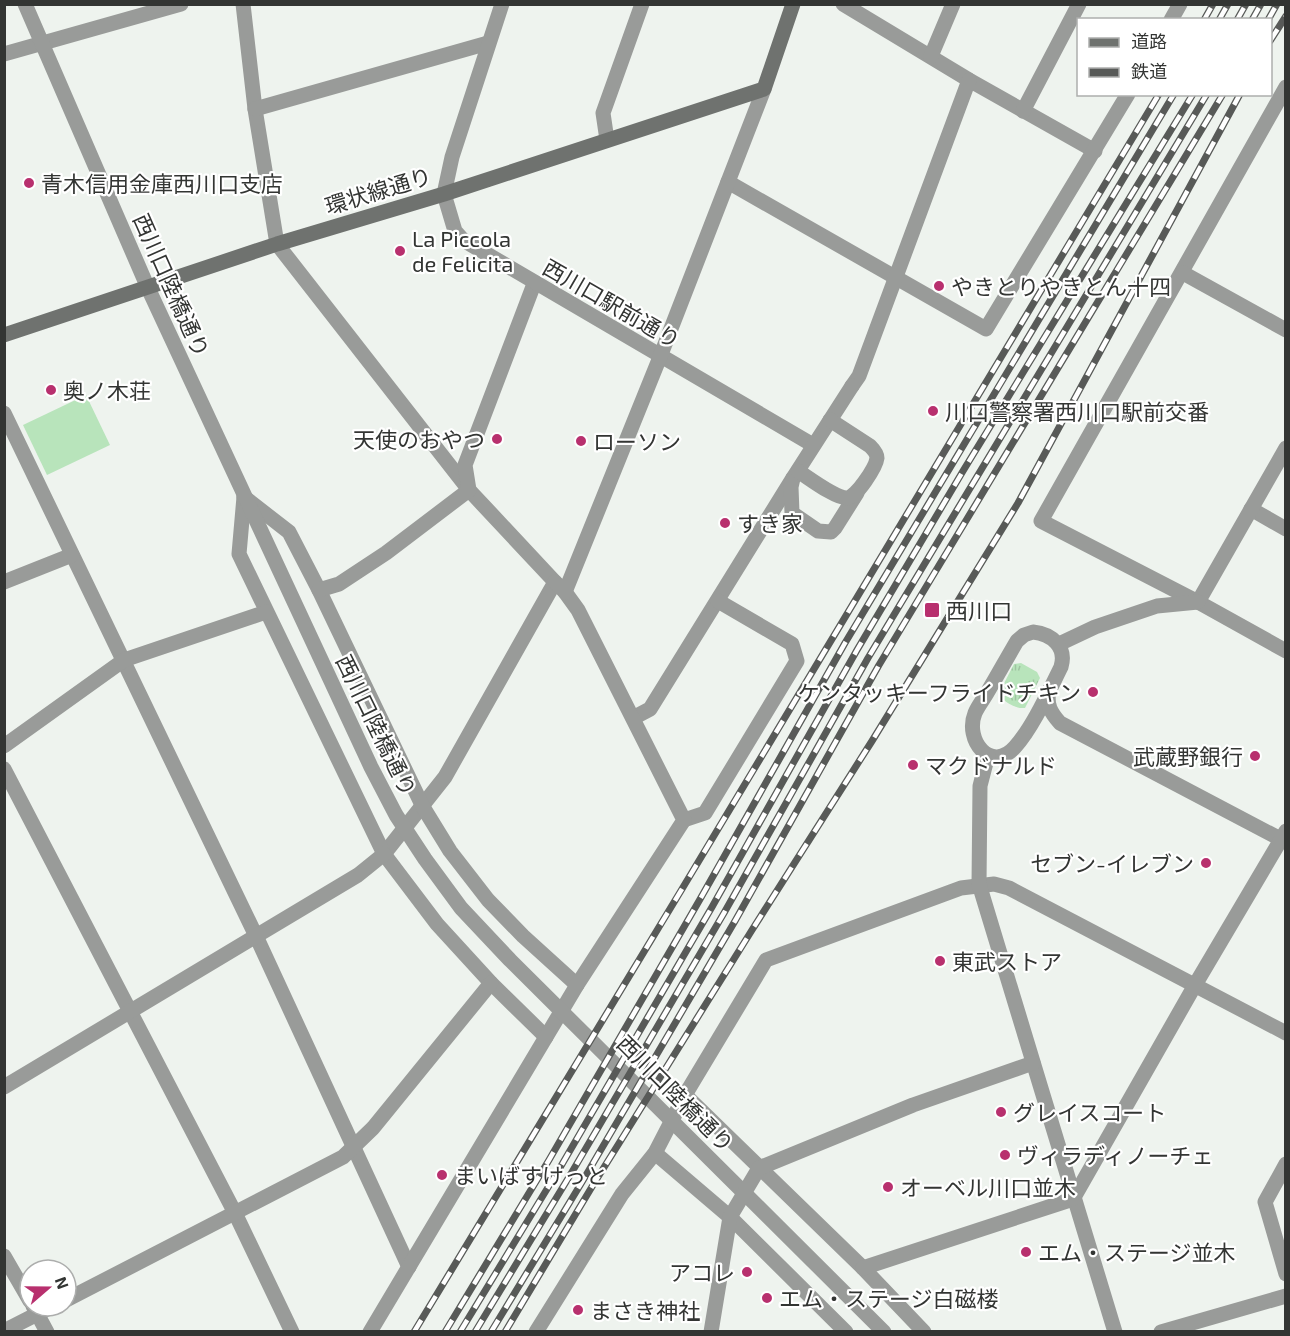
<svg xmlns="http://www.w3.org/2000/svg" width="1290" height="1336" font-family="'Exo 2','Noto Sans JP',sans-serif">
  <style>
    .grass { fill: url(#grass-tufts) }
    .park { fill: #b8e4bb }
    .lines { fill: none; stroke-linecap: round; stroke-linejoin: round }
    .minor { stroke: #999b99; stroke-width: 15 }
    .tertiary { stroke: #999b99; stroke-width: 15 }
    .secondary { stroke: #6f726f; stroke-width: 15 }
    .rail-casing { stroke: #585a58; stroke-width: 7 }
    .rail { stroke: #fff; stroke-width: 4.5; stroke-dasharray: 14; stroke-linecap: butt }
    .poi-dot { fill: #b8306e; stroke: #fff; stroke-width: 2 }
    .labels { text-anchor: middle; dominant-baseline: central; stroke-width: 4.5; stroke-linejoin: round; paint-order: stroke }
    .poi-label { font-size: 22px; fill: #333533; stroke: #fff; text-anchor: start }
    .street-label { font-size: 22px; fill: #333533; stroke: #fff }
  </style>
  <defs>
    <pattern id="grass-tufts" width="24" height="20" patternUnits="userSpaceOnUse" patternTransform="scale(1.5)"><rect width="24" height="20" fill="#b8e4bb"/><path d="M3 7l-1-3M5 7V3M7 7l1-3M15 17l-1-3M17 17v-4M19 17l1-3" fill="none" stroke="#9fc4a1"/></pattern>
  </defs>
  <rect width="100%" height="100%" fill="#eef3ee"/>
  <!-- grass -->
  <path class="grass" d="M1021 663 1037 672 1040 678 1025 708C1016 709 1002 702 999 693L1014 664Z"/>
  <!-- park -->
  <path class="park" d="M86 395 110 445 47 475 23 425Z"/>
  <g class="lines">
    <!-- minor -->
    <g class="minor">
      <path d="M243 4 255 109 277 244 469 490 555 582 445 777 384 854"/>
      <path d="M843 4 969 80 1095 151"/>
      <path d="M1171 20 1180 4"/>
      <path d="M4 54 181 4"/>
      <path d="M931 56 953 4"/>
      <path d="M1286 87 1041 521 1198 602 1286 651"/>
      <path d="M255 109 488 43"/>
      <path d="M1023 111 1079 4"/>
      <path d="M607 140 603 113 642 4"/>
      <path d="M728 182 986 329 1128 94"/>
      <path d="M1183 273 1286 330"/>
      <path d="M852 386 859 376 969 80"/>
      <path d="M4 413 256 936 409 1267"/>
      <path d="M244 497 239 554 384 854 437 924 491 983 546 1037"/>
      <path d="M244 497 289 532 319 590 423 807 450 851 488 900 523 936 577 985"/>
      <path d="M1251 509 1286 529"/>
      <path d="M4 582 72 555"/>
      <path d="M319 590 339 584 386 553 469 490 465 465 534 284"/>
      <path d="M1198 602 1286 448"/>
      <path d="M1059 644 1095 627 1157 606 1198 602"/>
      <path d="M633 718 650 709 793 478"/>
      <path d="M4 746 124 660 266 612"/>
      <path d="M4 769 235 1213 292 1332"/>
      <path d="M684 820 705 813 797 661 792 644 718 601"/>
      <path d="M685 1095 863 1268 924 1332"/>
      <path d="M655 1153 730 1217 846 1332"/>
      <path d="M1286 1164 1265 1202 1286 1274"/>
      <path d="M4 1256 30 1301"/>
      <path d="M863 1268 1073 1199"/>
      <path d="M66 1300 343 1157 373 1128 491 983"/>
      <path d="M33 1306 47 1332"/>
      <path d="M4 1331 53 1306"/>
      <path d="M370 1332 577 985 684 820 578 610 565 592"/>
      <path d="M536 1332 622 1194 655 1153 685 1095 766 960 961 888 994 884 1009 888 1286 1033"/>
      <path d="M1161 1332 1286 1296"/>
    </g>
    <!-- tertiary -->
    <g class="tertiary">
      <path d="M25 4 148 288 371 767 396 815 425 859 461 908 510 960 884 1332"/>
      <path d="M502 4 452 157 444 194 455 231 463 240 813 445"/>
      <path d="M852 386 793 478 791 487 792 513 818 531 831 532 835 528 857 493"/>
      <path d="M798 471C809 478 835 498 847 498 856 498 876 467 877 458 877 453 873 449 870 446L830 420"/>
      <path d="M555 582 565 592 660 357 764 89"/>
      <path d="M1033 632C1052 634 1067 647 1061 667 1049 691 1033 727 1015 747 991 774 964 740 975 713 978 706 983 700 987 693 997 676 1007 658 1017 641L1024 635Z"/>
      <path d="M1049 691C1046 705 1051 713 1060 723L1286 842"/>
      <path d="M988 755 980 786 979 884 1115 1332"/>
      <path d="M4 1087 358 875 384 854"/>
      <path d="M1073 1199 1195 985 1286 831"/>
      <path d="M711 1332 730 1217 759 1168 913 1105 1033 1063"/>
    </g>
    <!-- secondary -->
    <path class="secondary" d="M4 335 277 244 444 194 764 89 793 4"/>
    <!-- rail casing -->
    <g class="rail-casing">
      <g id="rail">
        <path d="M1204 20 1213 4"/>
        <path d="M1219 20 1228 4"/>
        <path d="M1237 20 1246 4"/>
        <path d="M1252 20 1261 4"/>
        <path d="M1268 20 1277 4"/>
        <path d="M1270 41 1286 16"/>
        <path d="M414 1332 682 889 1159 94"/>
        <path d="M445 1332 549 1160 699 901 845 643 1174 94"/>
        <path d="M460 1332 561 1166 712 907 857 650 963 471 1193 94"/>
        <path d="M475 1332 572 1172 724 913 868 658 1207 94"/>
        <path d="M491 1332 582 1182 735 921 879 665 1223 94"/>
        <path d="M505 1332 593 1185 752 930 872 741 1018 503 1240 94"/>
      </g>
    </g>
    <!-- rail -->
    <use href="#rail" class="rail"/>
  </g>
  <!-- markers -->
  <g class="poi-dot">
    <circle cx="29" cy="183" r="6"/>
    <circle cx="400" cy="251" r="6"/>
    <circle cx="939" cy="286" r="6"/>
    <circle cx="51" cy="390" r="6"/>
    <circle cx="933" cy="411" r="6"/>
    <circle cx="497" cy="439" r="6"/>
    <circle cx="581" cy="441" r="6"/>
    <circle cx="725" cy="523" r="6"/>
    <rect x="924" y="602" width="16" height="16" rx="3"/>
    <circle cx="1093" cy="692" r="6"/>
    <circle cx="1255" cy="756" r="6"/>
    <circle cx="913" cy="765" r="6"/>
    <circle cx="1206" cy="863" r="6"/>
    <circle cx="940" cy="961" r="6"/>
    <circle cx="1001" cy="1112" r="6"/>
    <circle cx="1005" cy="1155" r="6"/>
    <circle cx="442" cy="1175" r="6"/>
    <circle cx="888" cy="1187" r="6"/>
    <circle cx="1026" cy="1252" r="6"/>
    <circle cx="747" cy="1272" r="6"/>
    <circle cx="767" cy="1298" r="6"/>
    <circle cx="578" cy="1310" r="6"/>
  </g>
  <g class="labels">
    <!-- poi labels -->
    <g class="poi-label">
      <text x="41" y="183">青木信用金庫西川口支店</text>
      <text x="412" y="238">La Piccola<tspan x="412" dy="25">de Felicita</tspan></text>
      <text x="951" y="286">やきとりやきとん十四</text>
      <text x="63" y="390">奥ノ木荘</text>
      <text x="945" y="411">川口警察署西川口駅前交番</text>
      <text x="485" y="439" text-anchor="end">天使のおやつ</text>
      <text x="593" y="441">ローソン</text>
      <text x="737" y="523">すき家</text>
      <text x="946" y="610">西川口</text>
      <text x="1081" y="692" text-anchor="end">ケンタッキーフライドチキン</text>
      <text x="1243" y="756" text-anchor="end">武蔵野銀行</text>
      <text x="925" y="765">マクドナルド</text>
      <text x="1194" y="863" text-anchor="end">セブン-イレブン</text>
      <text x="952" y="961">東武ストア</text>
      <text x="1013" y="1112">グレイスコート</text>
      <text x="1017" y="1155">ヴィラディノーチェ</text>
      <text x="454" y="1175">まいばすけっと</text>
      <text x="900" y="1187">オーベル川口並木</text>
      <text x="1038" y="1252">エム・ステージ並木</text>
      <text x="735" y="1272" text-anchor="end">アコレ</text>
      <text x="779" y="1298">エム・ステージ白磁楼</text>
      <text x="590" y="1310">まさき神社</text>
    </g>
    <!-- street labels -->
    <g class="street-label">
      <text transform="translate(378 190) rotate(-17)">環状線通り</text>
      <text transform="translate(172 285) rotate(66)">西川口陸橋通り</text>
      <text transform="translate(612 303) rotate(30)">西川口駅前通り</text>
      <text transform="translate(377 725) rotate(64)">西川口陸橋通り</text>
      <text transform="translate(676 1093) rotate(45)">西川口陸橋通り</text>
    </g>
  </g>
  <!-- border -->
  <rect width="1290" height="1336" fill="none" stroke="#333533" stroke-width="12"/>
  <!-- legend -->
  <rect x="1077" y="18" width="195" height="78" fill="#ffffff" stroke="#adaead" stroke-width="1.5"/>
  <rect x="1089" y="38" width="30" height="9" fill="#6f726f" stroke="#adaead" stroke-width="1.5"/>
  <text x="1131" y="48" font-size="18" fill="#333533">道路</text>
  <rect x="1089" y="68" width="30" height="9" fill="#585a58" stroke="#adaead" stroke-width="1.5"/>
  <text x="1131" y="78" font-size="18" fill="#333533">鉄道</text>
  <!-- north arrow -->
  <g transform="translate(48 1288) rotate(70)"><circle r="28" fill="#ffffff" stroke="#adaead" stroke-width="1.5"/>
  <path d="M0-4.5L10 22L0 15L-10 22Z" fill="#b8306e"/>
  <text y="-9" font-size="16" font-weight="bold" text-anchor="middle" fill="#333533">N</text>
  </g>
</svg>
